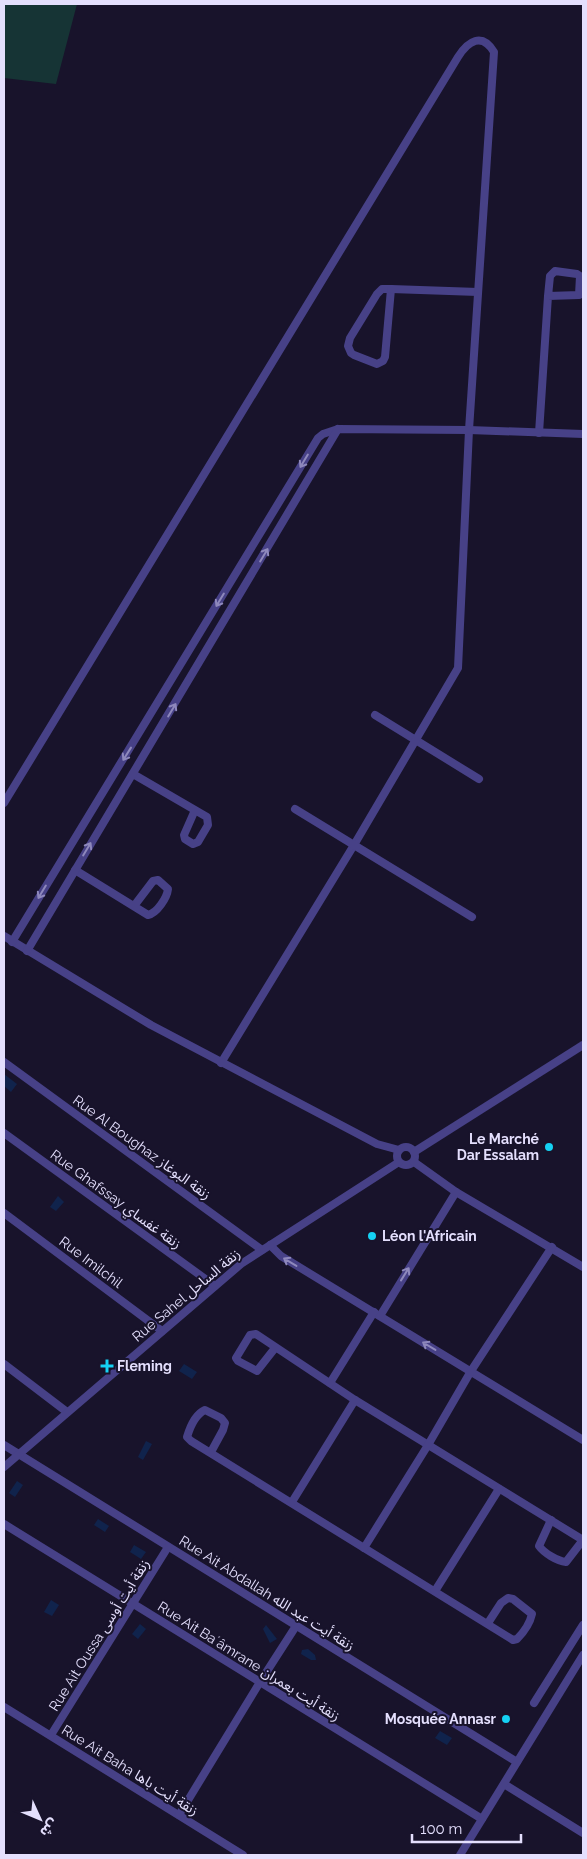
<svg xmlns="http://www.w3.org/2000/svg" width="587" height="1859" font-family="Raleway,'Noto Sans Arabic',sans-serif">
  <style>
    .green { fill: #163435 }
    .water { fill: #10234c }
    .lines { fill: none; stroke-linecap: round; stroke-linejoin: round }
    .street { stroke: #474187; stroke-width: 8 }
    .oneway { stroke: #8e88bc }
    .poi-dot { fill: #15d1f3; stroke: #18132b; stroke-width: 2 }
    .labels { text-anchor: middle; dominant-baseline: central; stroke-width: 4; stroke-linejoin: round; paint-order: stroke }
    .poi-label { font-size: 14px; font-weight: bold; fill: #e4dffd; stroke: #18132b; text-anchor: end }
    .street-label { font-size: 14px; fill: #e4dffd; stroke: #18132b }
  </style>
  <rect width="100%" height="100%" fill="#18132b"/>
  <!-- green -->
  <path class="green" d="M4 4H77L56 84 4 78Z"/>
  <!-- water -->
  <g class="water">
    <path d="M4 1074 17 1084 11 1092 4 1086Z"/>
    <path d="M58 1196 64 1202 56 1211 50 1207Z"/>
    <path d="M184 1364 197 1372 192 1379 179 1371Z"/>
    <path d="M146 1441 152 1444 143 1460 138 1457Z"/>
    <path d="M17 1481 23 1485 15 1497 9 1493Z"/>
    <path d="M98 1519 109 1526 105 1532 94 1525Z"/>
    <path d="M134 1545 146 1552 141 1559 130 1552Z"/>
    <path d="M51 1600 59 1605 52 1616 44 1612Z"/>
    <path d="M140 1624 146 1629 138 1639 132 1634Z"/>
    <path d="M266 1625 277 1639 270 1643 263 1629Z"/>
    <path d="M308 1649 315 1655 316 1660H311L301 1654 302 1650Z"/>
    <path d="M440 1731 452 1738 447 1745 435 1738Z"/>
  </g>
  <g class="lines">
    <!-- street -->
    <g class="street">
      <path d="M382 289H391L385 357 383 361 377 364 354 355 351 353 348 346 350 338 377 294Z"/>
      <path d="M391 289 478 292"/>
      <path d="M539 433 548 296 550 276 555 271 577 274 580 276 579 295 548 296"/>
      <path d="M375 715 479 779"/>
      <path d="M133 774 207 817 208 825 198 842 193 844 185 839 184 835 195 810"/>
      <path d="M4 803 458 57C468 41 482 32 494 52L469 430 458 668 354 845 221 1063"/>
      <path d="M295 809 472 917"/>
      <path d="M75 870 148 915C157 913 167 898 168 889L158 880 153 881 134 906"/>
      <path d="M4 936 151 1025 377 1144 399 1150"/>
      <path d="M12 942 318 438 323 434 338 429 469 430 583 434"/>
      <path d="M27 951 338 429"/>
      <path d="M4 1062 262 1250"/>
      <path d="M4 1133 215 1286"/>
      <circle cx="406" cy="1156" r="9"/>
      <path d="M414 1152 583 1045"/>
      <path d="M414 1162 456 1192 583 1267"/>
      <path d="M4 1213 162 1331"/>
      <path d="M270 1245 281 1256 583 1440"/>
      <path d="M380 1316 456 1192"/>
      <path d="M275 1348 257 1371 238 1361 236 1358 250 1335 256 1334 355 1400 583 1540"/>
      <path d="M4 1364 67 1412"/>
      <path d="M330 1383 374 1312"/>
      <path d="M4 1445 517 1762"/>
      <path d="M211 1452 223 1430 225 1423 221 1418 205 1410C196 1414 190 1427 187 1437L191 1441 513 1640 517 1639C523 1633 530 1623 532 1614L513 1599 508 1598 501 1603 488 1623"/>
      <path d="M4 1467 241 1264 399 1162"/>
      <path d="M292 1502 355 1400"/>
      <path d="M551 1520 539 1546C544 1553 557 1561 566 1562L583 1540"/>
      <path d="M4 1524 482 1819"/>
      <path d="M364 1548 428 1445 471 1371 552 1247"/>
      <path d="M435 1591 499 1489"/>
      <path d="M534 1703 583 1625"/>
      <path d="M4 1707 243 1855"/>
      <path d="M51 1735 168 1547"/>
      <path d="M504 1784 583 1833"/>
      <path d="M179 1815 260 1682 296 1626"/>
      <path d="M460 1855 583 1655"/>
    </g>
  </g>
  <!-- one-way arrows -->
  <defs><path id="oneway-shaft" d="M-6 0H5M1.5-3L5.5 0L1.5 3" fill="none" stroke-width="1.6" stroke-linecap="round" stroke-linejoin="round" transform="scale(1.25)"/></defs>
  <g class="oneway">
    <use href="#oneway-shaft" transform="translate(304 461) rotate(121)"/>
    <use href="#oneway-shaft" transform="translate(264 555) rotate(-59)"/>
    <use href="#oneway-shaft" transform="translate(220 600) rotate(121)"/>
    <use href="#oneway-shaft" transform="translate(172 710) rotate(-59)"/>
    <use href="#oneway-shaft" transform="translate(127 754) rotate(122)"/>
    <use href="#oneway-shaft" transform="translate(87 849) rotate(-59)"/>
    <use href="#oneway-shaft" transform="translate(42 892) rotate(121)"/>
    <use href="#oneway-shaft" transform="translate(290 1262) rotate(-149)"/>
    <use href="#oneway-shaft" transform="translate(405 1274) rotate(-58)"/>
    <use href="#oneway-shaft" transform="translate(429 1346) rotate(-149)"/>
  </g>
  <!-- markers -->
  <g class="poi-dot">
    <circle cx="549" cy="1147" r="5"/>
    <circle cx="372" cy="1236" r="5"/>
    <path d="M104.5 1358.5h5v5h5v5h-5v5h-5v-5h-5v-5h5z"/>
    <circle cx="506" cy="1719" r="5"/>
  </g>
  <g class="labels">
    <!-- poi labels -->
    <g class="poi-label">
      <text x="539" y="1139">Le Marché<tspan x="539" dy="16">Dar Essalam</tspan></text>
      <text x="382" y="1236" text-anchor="start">Léon l'Africain</text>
      <text x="117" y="1366" text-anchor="start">Fleming</text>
      <text x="496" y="1719">Mosquée Annasr</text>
    </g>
    <!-- street labels -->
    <g class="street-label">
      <text transform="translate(142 1147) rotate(36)">Rue Al Boughaz زنقة البوغاز</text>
      <text transform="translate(116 1199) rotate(36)">Rue Ghafssay زنقة غفساي</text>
      <text transform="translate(91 1262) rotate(37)">Rue Imilchil</text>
      <text transform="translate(186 1295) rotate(-40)">Rue Sahel زنقة الساحل</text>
      <text transform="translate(267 1593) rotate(32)">Rue Ait Abdallah زنقة أيت عبد الله</text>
      <text transform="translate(99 1635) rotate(-58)">Rue Ait Oussa زنقة أيت أوسى</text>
      <text transform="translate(249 1661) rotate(32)">Rue Ait Ba´âmrane زنقة أيت بعمران</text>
      <text transform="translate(130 1770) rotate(32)">Rue Ait Baha زنقة أيت باها</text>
    </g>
  </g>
  <!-- border -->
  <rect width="587" height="1859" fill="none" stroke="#e4dffd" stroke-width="10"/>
  <!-- north arrow -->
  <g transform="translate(40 1819) rotate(134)" stroke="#18132b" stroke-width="4" paint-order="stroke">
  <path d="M0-4L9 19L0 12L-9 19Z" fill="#e4dffd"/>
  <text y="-8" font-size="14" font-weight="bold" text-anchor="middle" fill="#e4dffd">ش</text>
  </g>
  <!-- scale -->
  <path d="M412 1834v8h109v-8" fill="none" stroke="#e4dffd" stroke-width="2.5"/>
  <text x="420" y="1834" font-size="15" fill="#e4dffd" stroke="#18132b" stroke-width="4" paint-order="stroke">100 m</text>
</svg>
